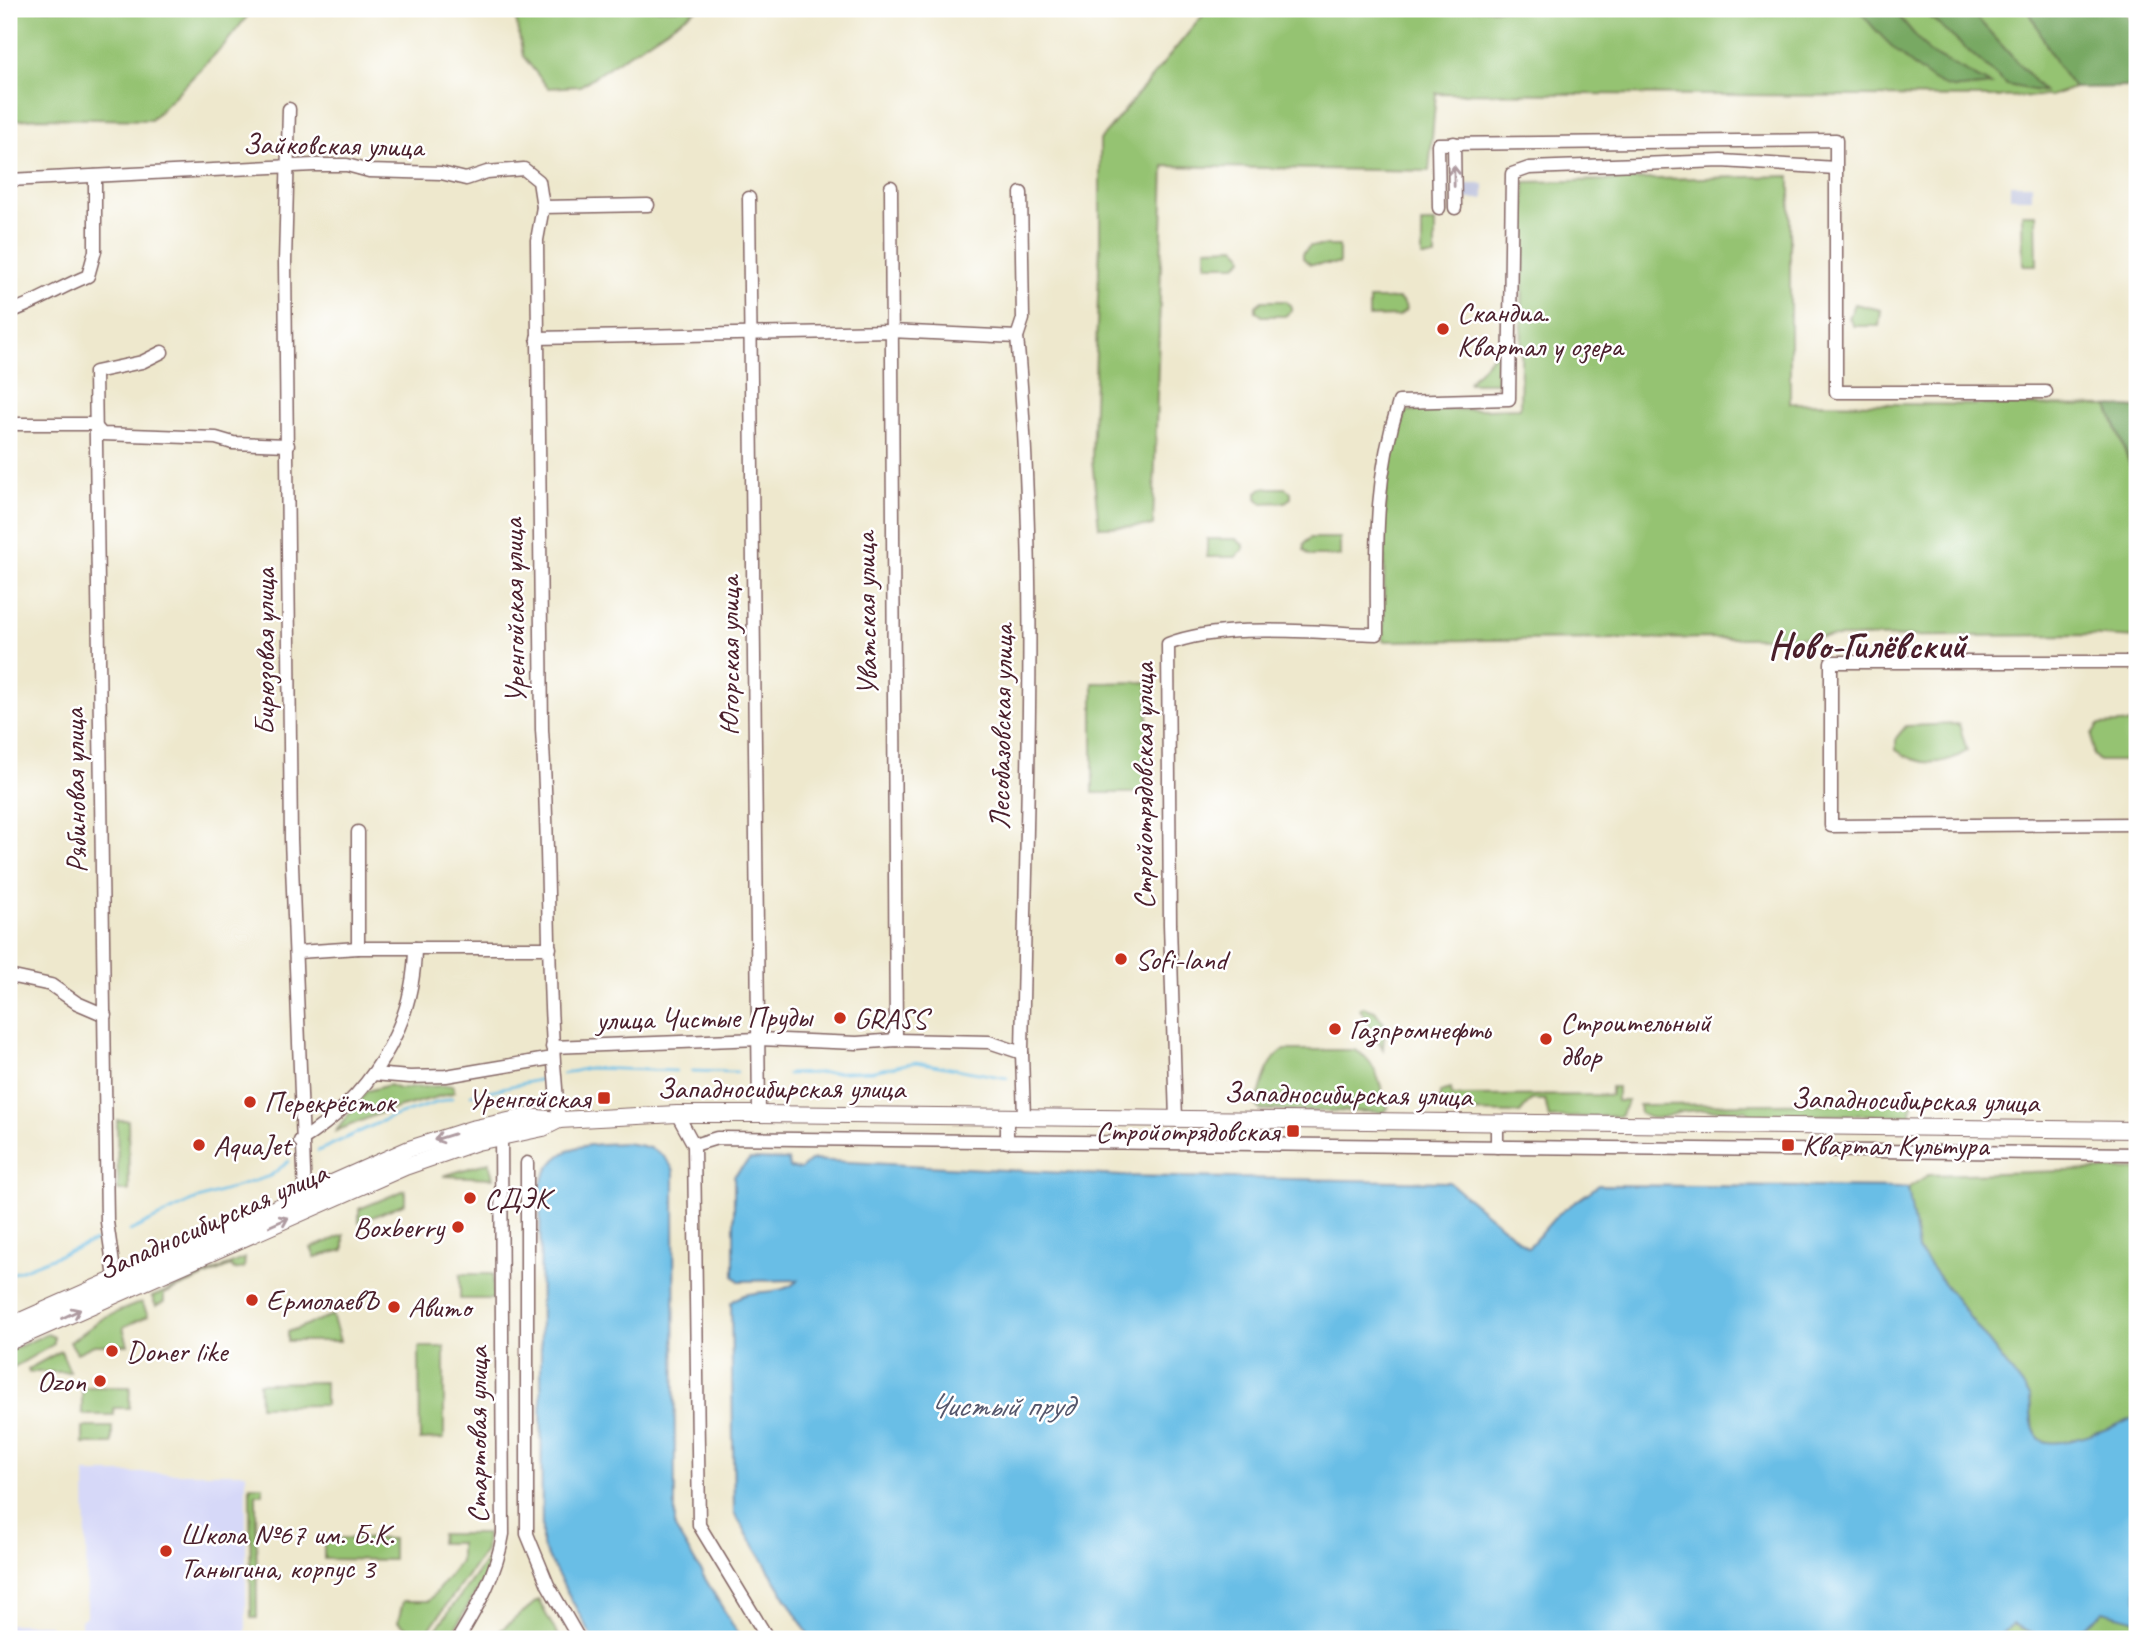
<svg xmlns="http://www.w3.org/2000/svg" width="2146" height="1648" font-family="Caveat,sans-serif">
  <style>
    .built { fill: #d6d8f8 }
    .industrial { fill: #bec3dd }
    .green { fill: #95c372; stroke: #70714e; stroke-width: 2 }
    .forest { fill: #78a964; stroke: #616448; stroke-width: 2 }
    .water { fill: #69bee6; stroke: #5a6e88; stroke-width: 2 }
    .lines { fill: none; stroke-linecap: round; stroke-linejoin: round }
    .stream { stroke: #69bee6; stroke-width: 2.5 }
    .minor-casing { stroke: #836564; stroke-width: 15 }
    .major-casing { stroke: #836564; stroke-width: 18 }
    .minor { stroke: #fff; stroke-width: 12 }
    .major { stroke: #fff; stroke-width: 16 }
    .oneway { stroke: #ae9aa0 }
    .poi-dot { fill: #c8321e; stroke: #fff; stroke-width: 2.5 }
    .labels { text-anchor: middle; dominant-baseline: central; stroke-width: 5; stroke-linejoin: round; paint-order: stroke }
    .street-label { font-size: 30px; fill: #4a1f2b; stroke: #fff }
    .poi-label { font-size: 30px; fill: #4a1f2b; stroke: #fff; text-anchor: start }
    .water-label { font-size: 32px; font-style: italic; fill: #55576c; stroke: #fff }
    .district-label { font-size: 37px; font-weight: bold; fill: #4a1f2b; stroke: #fff }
  </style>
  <rect width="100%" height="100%" fill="#fff"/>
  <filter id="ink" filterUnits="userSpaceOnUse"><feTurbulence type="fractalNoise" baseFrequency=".0143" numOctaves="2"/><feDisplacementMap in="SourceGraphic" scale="14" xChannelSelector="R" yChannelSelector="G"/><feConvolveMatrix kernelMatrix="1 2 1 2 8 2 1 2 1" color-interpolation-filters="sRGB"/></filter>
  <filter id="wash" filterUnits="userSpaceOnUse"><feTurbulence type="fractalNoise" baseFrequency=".00686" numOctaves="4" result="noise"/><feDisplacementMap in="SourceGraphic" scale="28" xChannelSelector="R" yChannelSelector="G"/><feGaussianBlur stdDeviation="1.57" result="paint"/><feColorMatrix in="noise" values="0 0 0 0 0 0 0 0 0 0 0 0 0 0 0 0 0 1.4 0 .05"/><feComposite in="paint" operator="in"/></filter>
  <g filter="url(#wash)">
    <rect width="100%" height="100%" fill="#eee8cd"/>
    <!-- built -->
    <g class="built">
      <path d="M85 1473H246V1639H81V1620L87 1616Z"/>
      <rect x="9" y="1624" width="41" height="15"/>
    </g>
    <!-- industrial -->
    <g class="industrial">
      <rect x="1461" y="184" width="23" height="15"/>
      <rect x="2010" y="184" width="22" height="14"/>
    </g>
    <!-- green -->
    <g class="green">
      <path d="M9 9H253L225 44 151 120 39 118 9 121Z"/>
      <path d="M514 9H697L580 86 548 88 523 56Z"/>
      <path d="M1208 9H2028L2057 65 2074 88 2050 96 1990 97 1436 93 1429 171 1164 166 1153 526 1099 527 1092 459 1100 242V140Z"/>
      <path d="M1790 176V403L2108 406 2137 484V638L2084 635 1383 641 1386 474 1406 411 1520 408 1525 182Z"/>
      <path d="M2022 214H2036L2037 265H2023Z"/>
      <rect x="1422" y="223" width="13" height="34"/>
      <path d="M1310 246H1339V264H1310L1303 258V253Z"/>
      <path d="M1236 247 1242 253 1243 259 1236 265H1206V248Z"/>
      <path d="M1369 299H1399L1405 305 1406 310 1399 316 1369 317Z"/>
      <path d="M1262 301H1285L1291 306V311L1285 316H1262L1256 311V306Z"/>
      <path d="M1855 304 1881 310 1879 326H1854L1849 318Z"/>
      <path d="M1497 351V383H1468L1494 354Z"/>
      <path d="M1262 488H1285L1291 492V498L1285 502 1262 503 1257 498V492Z"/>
      <path d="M1310 538H1340V556H1310L1304 550V544Z"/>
      <path d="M1207 539H1236L1243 545V550L1236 557H1207Z"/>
      <path d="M1148 682V793H1093V683Z"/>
      <path d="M2137 723V761H2099L2093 755 2092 734 2098 725Z"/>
      <path d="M1959 724 1967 751C1944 766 1919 767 1896 750V738L1906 726Z"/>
      <path d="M1363 1007 1375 1011 1385 1025 1383 1049 1360 1009Z"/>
      <path d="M1284 1050H1354C1376 1058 1381 1088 1388 1108L1383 1112 1260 1110 1256 1106C1262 1086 1266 1061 1284 1050Z"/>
      <path d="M389 1085 399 1089 452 1085 455 1092 383 1112 336 1131 367 1091Z"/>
      <path d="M1611 1087H1617V1101H1628L1620 1116 1549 1118 1545 1100H1531L1520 1113 1450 1112 1440 1105V1092L1451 1089 1452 1096 1611 1095Z"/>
      <path d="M1912 1103 1911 1115H1752L1746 1110C1727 1110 1707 1109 1688 1111 1671 1112 1657 1125 1640 1113L1639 1105Z"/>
      <path d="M117 1120H128L129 1191H118Z"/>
      <path d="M489 1162 493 1178 443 1176Z"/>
      <path d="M2137 1169V1417C2118 1424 2054 1454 2039 1438 2030 1429 2031 1408 2030 1396L1918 1250 1908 1188 1928 1175Z"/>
      <path d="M405 1190V1203L359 1223V1209Z"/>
      <path d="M344 1235V1250L315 1257 311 1248Z"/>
      <path d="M245 1258 244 1268 234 1270 230 1266 164 1294V1302L156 1306 152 1297Z"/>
      <rect x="460" y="1274" width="33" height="25"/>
      <path d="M142 1302 148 1316 123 1327 128 1345H94L77 1353 70 1342 105 1317Z"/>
      <path d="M332 1315 340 1341H288V1332Z"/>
      <path d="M47 1334 54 1337V1344L9 1370V1351Z"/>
      <path d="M419 1347H444V1439L420 1440Z"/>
      <path d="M61 1351 70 1372H29L28 1369Z"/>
      <path d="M325 1382V1405L260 1406 259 1383Z"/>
      <path d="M82 1387H130L129 1408H114V1415H85L82 1412Z"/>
      <rect x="83" y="1427" width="29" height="17"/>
      <path d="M9 1466 13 1470 12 1552H9Z"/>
      <path d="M250 1486H263V1494H256L257 1618H251Z"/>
      <path d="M441 1534H486L485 1551 423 1638 398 1622 403 1601H429L460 1562V1543H440Z"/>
      <path d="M496 1534 485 1576 449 1639H429L490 1555Z"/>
      <path d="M324 1538 393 1539V1560L324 1559Z"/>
      <path d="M538 1600 560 1639H490Z"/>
      <path d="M2103 1611 2137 1620V1639H2070Z"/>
      <path d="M2012 1624 2048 1639H1998Z"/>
    </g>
    <!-- forest -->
    <g class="forest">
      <path d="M1859 9H1893L1929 52 1991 85C1979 86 1965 89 1953 88 1928 86 1873 30 1859 9Z"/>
      <path d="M1921 9H1969L2044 92 2007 85Z"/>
      <path d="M2028 9H2124L2137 33V87L2074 88 2057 65Z"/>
      <path d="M2108 406 2137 408V484L2136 480Z"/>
    </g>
    <!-- water -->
    <g class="water">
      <path d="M625 1143C648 1146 663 1149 674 1171L675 1528 741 1639H593L542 1546 540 1187C554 1142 585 1145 625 1143Z"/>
      <path d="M750 1159 788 1160 789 1168 801 1169 811 1160 1122 1176 1449 1182 1528 1248 1557 1215 1599 1185 1908 1188 1918 1250 2030 1396C2031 1408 2030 1429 2039 1438 2054 1454 2118 1424 2137 1417V1620L2103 1611 2070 1639H2048L2012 1624 1998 1639H811L734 1513 731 1303C749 1285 780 1299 798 1280L739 1281 734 1276V1176Z"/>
    </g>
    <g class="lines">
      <!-- stream -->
      <g class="stream">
        <path d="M692 1071 737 1072"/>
        <path d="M562 1074 588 1068 676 1071"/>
        <path d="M787 1074 873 1071 916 1062 1007 1078"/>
        <path d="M471 1095 547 1078"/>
        <path d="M318 1151 391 1117 452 1098"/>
        <path d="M130 1231 192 1201 270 1176 289 1161"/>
        <path d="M9 1275 95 1241"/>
      </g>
    </g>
  </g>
  <g filter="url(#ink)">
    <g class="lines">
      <!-- minor casing -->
      <g class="minor-casing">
        <g id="minor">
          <path d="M289 109 285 262 291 839 305 1196"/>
          <path d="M1454 143 1455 208"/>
          <path d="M9 180 314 165H347L369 171 441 173 466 179 487 172 524 169 539 181 543 207"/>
          <path d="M891 187 896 1040"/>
          <path d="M1021 193 1023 319 1017 337C1039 575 1026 815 1022 1053L1024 1118"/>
          <path d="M749 198 759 1114"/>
          <path d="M1439 208 1438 144 1836 140V392H2046"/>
          <path d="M9 312C37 303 60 287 88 276L95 251V176"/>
          <path d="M537 338 890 331 1017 337"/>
          <path d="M9 424H93L102 434 216 438 233 443 288 445"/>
          <path d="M2137 662H1831V826L2137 824"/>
          <path d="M358 832V948"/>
          <path d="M298 952 358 948H550"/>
          <path d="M9 976 51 985 77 1003 105 1015"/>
          <path d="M552 1047 759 1039 857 1043 896 1040 989 1042 1022 1053"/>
          <path d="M373 1074 410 1077 446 1076 553 1058"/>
          <path d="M677 1114 694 1145 699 1525 768 1639"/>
          <path d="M1007 1118V1142"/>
          <path d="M559 1120C545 990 551 860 542 730L537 240 543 207 648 205"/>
          <path d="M1176 1120 1170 924 1168 644C1225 622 1315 633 1377 634 1377 551 1373 482 1399 402L1509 399 1512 174 1529 168 1722 161 1836 168"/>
          <path d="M300 1141C368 1099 414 1029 415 948"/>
          <path d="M694 1145 717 1138 2137 1154"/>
          <path d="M1497 1147V1124"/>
          <path d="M527 1163V1534L548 1585 579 1639"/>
          <path d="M115 1278 107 1222 95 372 142 362 162 352"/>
          <path d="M458 1639C478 1606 497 1573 503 1534L501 1128"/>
        </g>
      </g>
      <!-- major casing -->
      <g class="major-casing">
        <g id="major">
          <path d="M9 1326 409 1149 471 1129 527 1117 559 1120 677 1114H759L2137 1130"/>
          <path d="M9 1342 405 1167 477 1142 543 1128 559 1120"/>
        </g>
      </g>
      <!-- minor -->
      <use href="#minor" class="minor"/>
      <!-- major -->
      <use href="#major" class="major"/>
    </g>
    <!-- one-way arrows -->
    <defs><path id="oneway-shaft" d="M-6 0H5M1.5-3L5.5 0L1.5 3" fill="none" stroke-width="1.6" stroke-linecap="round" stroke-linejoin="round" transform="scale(1.75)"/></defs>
    <g class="oneway">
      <use href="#oneway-shaft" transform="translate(1454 176) rotate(-91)"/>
      <use href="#oneway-shaft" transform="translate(444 1137) rotate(163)"/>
      <use href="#oneway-shaft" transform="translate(279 1222) rotate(-24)"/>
      <use href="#oneway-shaft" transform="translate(71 1314) rotate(-25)"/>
    </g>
  </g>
  <!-- markers -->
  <g class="poi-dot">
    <circle cx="1443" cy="329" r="7"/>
    <circle cx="1121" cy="959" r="7"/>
    <circle cx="840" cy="1018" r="7"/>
    <circle cx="1335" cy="1029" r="7"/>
    <circle cx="1546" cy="1039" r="7"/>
    <rect x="597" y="1091" width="14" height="14" rx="3.5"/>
    <circle cx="250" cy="1102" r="7"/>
    <rect x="1286" y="1124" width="14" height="14" rx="3.5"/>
    <circle cx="199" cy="1145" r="7"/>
    <rect x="1781" y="1138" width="14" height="14" rx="3.5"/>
    <circle cx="470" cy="1198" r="7"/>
    <circle cx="458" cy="1227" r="7"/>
    <circle cx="252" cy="1300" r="7"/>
    <circle cx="394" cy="1307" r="7"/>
    <circle cx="112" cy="1351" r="7"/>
    <circle cx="100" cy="1381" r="7"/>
    <circle cx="166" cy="1551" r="7"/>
  </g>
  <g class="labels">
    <!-- street labels -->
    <g class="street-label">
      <text transform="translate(333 145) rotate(1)">Зайковская улица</text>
      <text transform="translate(514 611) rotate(-91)">Уренгойская улица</text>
      <text transform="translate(866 614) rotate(-91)">Уватская улица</text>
      <text transform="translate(264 652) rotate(-90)">Бирюзовая улица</text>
      <text transform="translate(729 656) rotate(-90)">Югорская улица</text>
      <text transform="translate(1001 727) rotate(-89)">Лесобазовская улица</text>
      <text transform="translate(1143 786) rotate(-90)">Стройотрядовская улица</text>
      <text transform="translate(75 791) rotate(-91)">Рябиновая улица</text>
      <text transform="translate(704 1018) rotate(-1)">улица Чистые Пруды</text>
      <text x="781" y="1088">Западносибирская улица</text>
      <text transform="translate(1348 1094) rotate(1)">Западносибирская улица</text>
      <text transform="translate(1915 1100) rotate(1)">Западносибирская улица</text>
      <text transform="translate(212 1221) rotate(-24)">Западносибирская улица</text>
      <text transform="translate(477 1435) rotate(-90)">Стартовая улица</text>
    </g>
    <!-- poi labels -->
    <g class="poi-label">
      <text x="1457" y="312">Скандиа.<tspan x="1457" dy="34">Квартал у озера</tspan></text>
      <text x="1135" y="959">Sofi-land</text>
      <text x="854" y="1018">GRASS</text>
      <text x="1560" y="1022">Строительный<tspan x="1560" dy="34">двор</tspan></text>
      <text x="1349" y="1029">Газпромнефть</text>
      <text x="590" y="1098" text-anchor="end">Уренгойская</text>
      <text x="264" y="1102">Перекрёсток</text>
      <text x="1279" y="1131" text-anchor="end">Стройотрядовская</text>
      <text x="213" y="1145">AquaJet</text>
      <text x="1802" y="1145">Квартал Культура</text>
      <text x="484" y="1198">СДЭК</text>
      <text x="444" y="1227" text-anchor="end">Boxberry</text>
      <text x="266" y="1300">ЕрмолаевЪ</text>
      <text x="408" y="1307">Авито</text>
      <text x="126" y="1351">Doner like</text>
      <text x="86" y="1381" text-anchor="end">Ozon</text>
      <text x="180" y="1534">Школа №67 им. Б.К.<tspan x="180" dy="34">Таныгина, корпус 3</tspan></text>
    </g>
    <!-- water labels -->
    <g class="water-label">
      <text x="1000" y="1405">Чистый пруд</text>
    </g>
    <!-- district labels -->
    <g class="district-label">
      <text x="1867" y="645">Ново-Гилёвский</text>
    </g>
  </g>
  <!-- margin -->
  <rect width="2146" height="1648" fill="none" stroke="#fff" stroke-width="35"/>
</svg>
